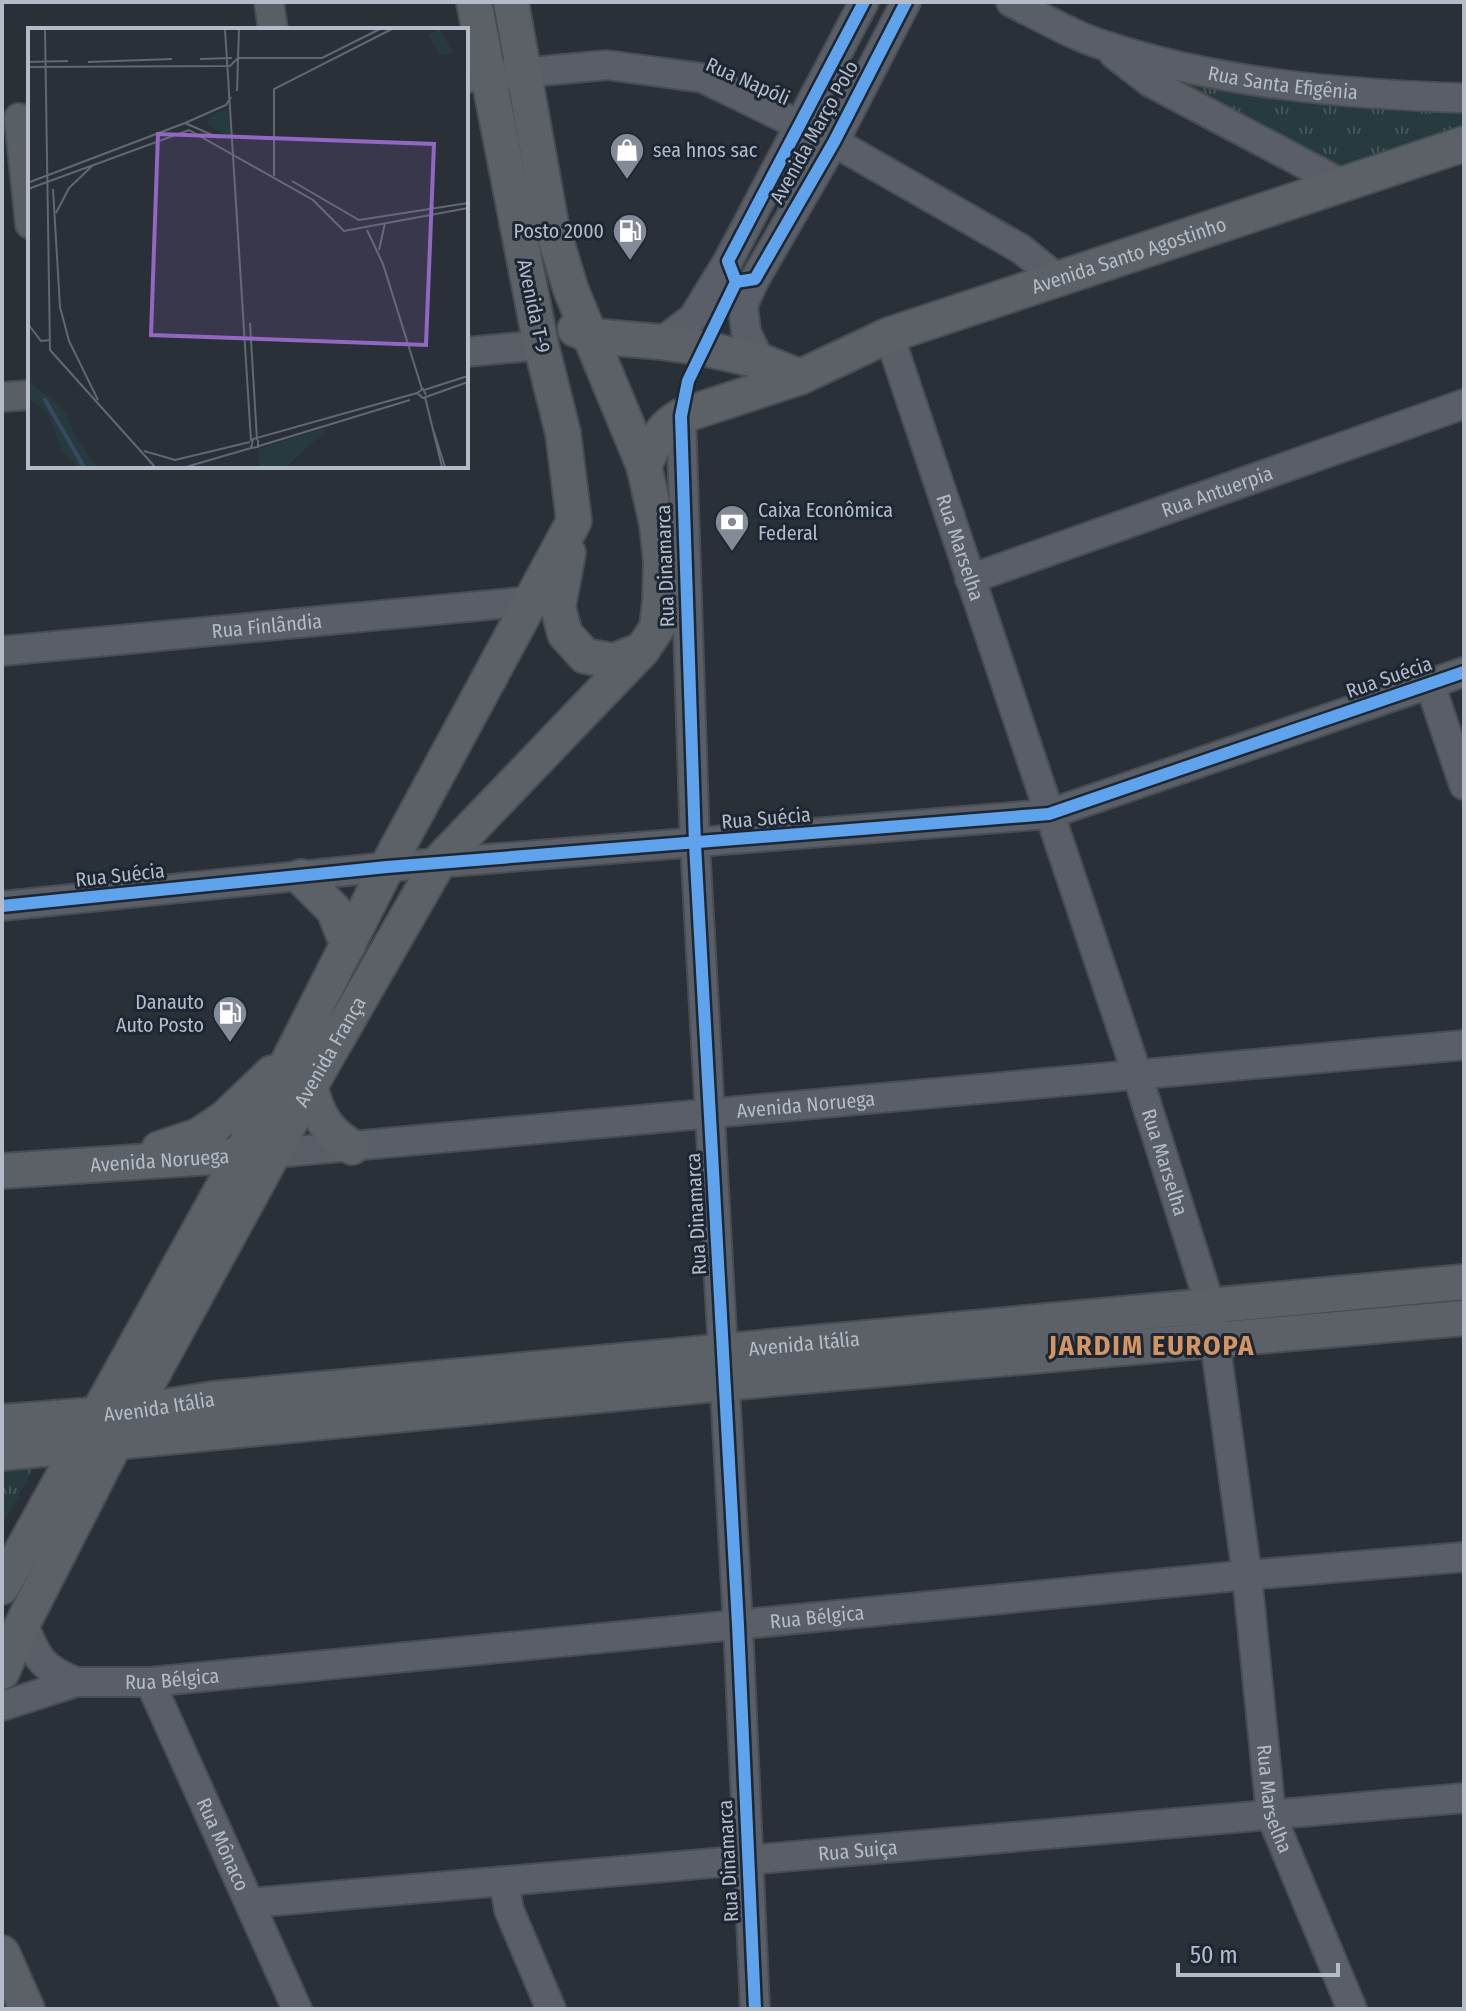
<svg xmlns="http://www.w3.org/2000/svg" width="1466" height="2011" font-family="'Fira Sans Condensed',sans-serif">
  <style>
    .grass { fill: url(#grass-tufts) }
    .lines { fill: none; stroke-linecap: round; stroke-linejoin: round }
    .minor-casing { stroke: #484c53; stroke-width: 32 }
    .major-casing { stroke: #484c55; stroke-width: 38 }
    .minor { stroke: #5a5e66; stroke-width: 28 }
    .major { stroke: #5c6168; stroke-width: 34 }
    .cycleway-casing { stroke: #1d2633; stroke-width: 17 }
    .cycleway { stroke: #60a3ed; stroke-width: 12 }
    .labels { text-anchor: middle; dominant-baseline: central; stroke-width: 6; stroke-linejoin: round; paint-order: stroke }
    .street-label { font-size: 20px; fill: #b4bcc9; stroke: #1d2633 }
    .poi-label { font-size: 20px; fill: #b4bcc9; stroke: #1d2633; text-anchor: start }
    .district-label { font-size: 28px; font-weight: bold; letter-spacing: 2px; fill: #d59563; stroke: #1d2633 }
    .inset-river { fill: none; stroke: #384963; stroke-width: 4 }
    .inset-road { fill: none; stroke: #616872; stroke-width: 2 }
    .view { fill: #9266c3; fill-opacity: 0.15; stroke: #9266c3; stroke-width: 4 }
    .inset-edge { fill: none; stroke: #b4bcc9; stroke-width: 4 }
  </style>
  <defs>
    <pattern id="grass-tufts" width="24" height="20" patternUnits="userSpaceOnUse" patternTransform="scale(2)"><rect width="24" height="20" fill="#273a3e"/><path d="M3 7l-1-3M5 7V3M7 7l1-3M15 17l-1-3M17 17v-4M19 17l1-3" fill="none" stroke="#445559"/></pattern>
  </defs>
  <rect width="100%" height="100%" fill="#2a3038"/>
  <!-- grass -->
  <g class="grass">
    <path d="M1154 69 1464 105V129L1343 176Z"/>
    <path d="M31 1466 32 1470 2 1527V1468Z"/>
  </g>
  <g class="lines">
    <!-- minor casing -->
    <g class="minor-casing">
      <g id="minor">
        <path d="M269 2 273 30"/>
        <path id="s1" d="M1011 2C1042 17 1073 36 1106 46 1221 84 1344 94 1464 98"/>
        <path d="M1114 54 1150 82 1344 185"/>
        <path d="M466 78 607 65 703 78 834 142 1021 249 1058 279"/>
        <path d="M19 118 30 224"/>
        <path id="s2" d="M889 335 1137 1074 1210 1305 1247 1575 1271 1815 1352 2009"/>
        <path d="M661 342 693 318 728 261 864 2"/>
        <path d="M466 352 541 345"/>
        <path d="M760 361 746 332 743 305 755 279 834 142 906 2"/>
        <path d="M2 397 30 395"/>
        <path d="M681 416 695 844 738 1625 755 2009"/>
        <path id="s3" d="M970 579 1464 404"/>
        <path id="s4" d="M2 651 531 601"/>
        <path d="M1430 684 1464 785"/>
        <path d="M2 906 387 867 1049 814 1464 672"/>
        <path id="s5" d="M274 1153 1464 1045"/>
        <path d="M23 1623C37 1658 40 1667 76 1682"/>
        <path id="s6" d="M150 1682 297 2009"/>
        <path id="s7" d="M2 1706 76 1682H150L1247 1575 1464 1557"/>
        <path d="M504 1881 509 1910 551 2009"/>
        <path id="s8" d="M250 1903 1464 1798"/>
      </g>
    </g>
    <!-- major casing -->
    <g class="major-casing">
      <g id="major">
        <path d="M575 329 592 336 661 342 702 348 760 361 800 377"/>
        <path id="s9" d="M644 466C654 444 660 428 681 416L800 377 889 335 1464 144"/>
        <path d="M568 553 558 607 565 634 585 656 614 661 642 650"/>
        <path d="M301 877 334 910 348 946"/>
        <path d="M310 1086C317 1114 326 1132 352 1147"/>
        <path d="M159 1149 198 1136 225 1118 272 1073"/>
        <path id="s10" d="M2 1171 257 1154"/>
        <path id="s11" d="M2 1422 132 1412 213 1399 1464 1282"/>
        <path d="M2 1453 725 1383 1464 1318"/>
        <path d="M2 1587 241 1155 387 867 574 521 563 433 541 345 474 2"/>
        <path id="s12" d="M2 1672 23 1623 115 1443 310 1086 438 863 642 650 657 628 660 601 661 562 657 524 644 466 571 290 551 224 511 2"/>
        <path d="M2 1953 27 2009"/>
      </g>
    </g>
    <!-- minor -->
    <use href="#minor" class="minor"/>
    <!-- major -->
    <use href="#major" class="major"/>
    <!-- cycleway casing -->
    <g class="cycleway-casing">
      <g id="cycleway">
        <path d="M736 282 755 279 834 142 906 2"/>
        <path d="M2 906 387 867 1049 814 1464 672"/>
        <path d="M755 2009 738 1625 695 844 681 416 688 381 736 282 728 261 864 2"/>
      </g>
    </g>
    <!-- cycleway -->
    <use href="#cycleway" class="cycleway"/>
  </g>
  <!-- icons -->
  <defs>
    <g id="shop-pin" transform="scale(1.8)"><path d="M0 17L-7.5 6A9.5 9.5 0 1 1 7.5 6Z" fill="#848b96" stroke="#1d2633"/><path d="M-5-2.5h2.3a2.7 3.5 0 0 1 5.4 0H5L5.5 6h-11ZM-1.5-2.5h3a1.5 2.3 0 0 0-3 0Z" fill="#fff"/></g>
    <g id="fuel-pin" transform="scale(1.8)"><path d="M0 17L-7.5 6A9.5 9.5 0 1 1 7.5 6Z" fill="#848b96" stroke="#1d2633"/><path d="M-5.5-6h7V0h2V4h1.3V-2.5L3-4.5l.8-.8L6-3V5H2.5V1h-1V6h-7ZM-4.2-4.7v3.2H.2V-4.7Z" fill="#fff"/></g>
    <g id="bank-pin" transform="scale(1.8)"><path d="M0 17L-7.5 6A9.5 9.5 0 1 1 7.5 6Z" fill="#848b96" stroke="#1d2633"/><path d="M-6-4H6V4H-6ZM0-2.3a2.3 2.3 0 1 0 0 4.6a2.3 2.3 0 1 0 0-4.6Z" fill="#fff"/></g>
  </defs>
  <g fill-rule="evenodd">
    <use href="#shop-pin" x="627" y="150"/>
    <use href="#fuel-pin" x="630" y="231"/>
    <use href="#bank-pin" x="732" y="522"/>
    <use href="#fuel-pin" x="230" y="1013"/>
  </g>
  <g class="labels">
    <!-- street labels -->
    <g class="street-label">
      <text transform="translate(748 81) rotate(24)">Rua Napóli</text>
      <text stroke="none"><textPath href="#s1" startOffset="286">Rua Santa Efigênia</textPath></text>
      <text transform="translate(814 132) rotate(-61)">Avenida Março Polo</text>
      <text stroke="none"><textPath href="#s9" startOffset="540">Avenida Santo Agostinho</textPath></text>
      <text transform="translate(534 306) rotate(78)">Avenida T-9</text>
      <text stroke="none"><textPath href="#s3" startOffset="262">Rua Antuerpia</textPath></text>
      <text stroke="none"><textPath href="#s2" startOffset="224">Rua Marselha</textPath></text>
      <text transform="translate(665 566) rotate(-92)">Rua Dinamarca</text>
      <text stroke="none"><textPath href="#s4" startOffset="266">Rua Finlândia</textPath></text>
      <text transform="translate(1389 677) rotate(-19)">Rua Suécia</text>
      <text transform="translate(766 818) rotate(-5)">Rua Suécia</text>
      <text transform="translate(120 875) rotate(-6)">Rua Suécia</text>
      <text stroke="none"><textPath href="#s12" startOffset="702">Avenida França</textPath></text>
      <text stroke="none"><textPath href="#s5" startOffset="534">Avenida Noruega</textPath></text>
      <text stroke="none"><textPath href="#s10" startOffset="158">Avenida Noruega</textPath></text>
      <text stroke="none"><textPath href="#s2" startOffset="872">Rua Marselha</textPath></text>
      <text transform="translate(696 1214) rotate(-93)">Rua Dinamarca</text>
      <text stroke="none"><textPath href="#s11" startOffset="806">Avenida Itália</textPath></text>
      <text stroke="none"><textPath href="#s11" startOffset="158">Avenida Itália</textPath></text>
      <text stroke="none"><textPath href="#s7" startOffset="822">Rua Bélgica</textPath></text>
      <text stroke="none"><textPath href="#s7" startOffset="174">Rua Bélgica</textPath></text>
      <text stroke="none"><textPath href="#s2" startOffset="1520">Rua Marselha</textPath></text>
      <text stroke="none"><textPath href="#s6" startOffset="178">Rua Mônaco</textPath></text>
      <text stroke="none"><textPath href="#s8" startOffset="610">Rua Suiça</textPath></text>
      <text transform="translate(728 1861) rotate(-93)">Rua Dinamarca</text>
    </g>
    <!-- poi labels -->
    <g class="poi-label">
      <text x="653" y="150">sea hnos sac</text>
      <text x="604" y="231" text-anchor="end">Posto 2000</text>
      <text x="758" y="510">Caixa Econômica<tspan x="758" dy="23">Federal</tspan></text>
      <text x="204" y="1002" text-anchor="end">Danauto<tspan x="204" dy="23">Auto Posto</tspan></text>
    </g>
    <!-- district labels -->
    <g class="district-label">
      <text x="1152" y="1345">JARDIM EUROPA</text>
    </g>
  </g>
  <!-- overview -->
  <g transform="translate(28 28)">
    <rect width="440" height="440" fill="#2a3038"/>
    <path d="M412 1 425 25 411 28 400 6ZM200 80 204 113 179 96 182 88ZM301 399 258 439H231L230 421Z" fill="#273a3e"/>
    <path d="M0 352 36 382 49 412 69 439H52L35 424 18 382 0 371Z" fill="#273a3e"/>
    <path class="inset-river" d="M16 370 56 439"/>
    <path class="inset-road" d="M17 1 22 322 127 439M197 1 223 413M172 31 204 30M0 34 40 33M60 34 144 31M0 39 202 38 210 30H294L352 1M209 63 211 1M157 95 191 110M246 148V61L364 1M264 153 331 192 440 175M2 154 157 95 198 77 203 69M0 161 161 102 285 172 316 203 440 180M25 161 32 279 41 313 70 372M28 185 41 160 64 138M339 202 355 236 394 361M351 222 357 195M222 295 229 412M0 296 13 313 22 312M396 362 440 348M398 367 395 361 389 365 395 370 440 354M397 369 414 439M404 398 417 439M230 412V419L223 420 225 411 389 365M231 418 382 372M116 423 147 432 222 414M158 439 223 420"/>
    <path class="view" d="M130 106 406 116 398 317 123 307Z"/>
    <rect width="440" height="440" class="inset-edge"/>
  </g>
  <!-- border -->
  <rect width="1466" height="2011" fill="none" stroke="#b4bcc9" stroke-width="8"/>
  <!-- scale -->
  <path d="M1178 1963v12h160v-12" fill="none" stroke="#b4bcc9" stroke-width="4"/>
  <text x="1190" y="1963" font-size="24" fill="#b4bcc9" stroke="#1d2633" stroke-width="6" paint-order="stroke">50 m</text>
</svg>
